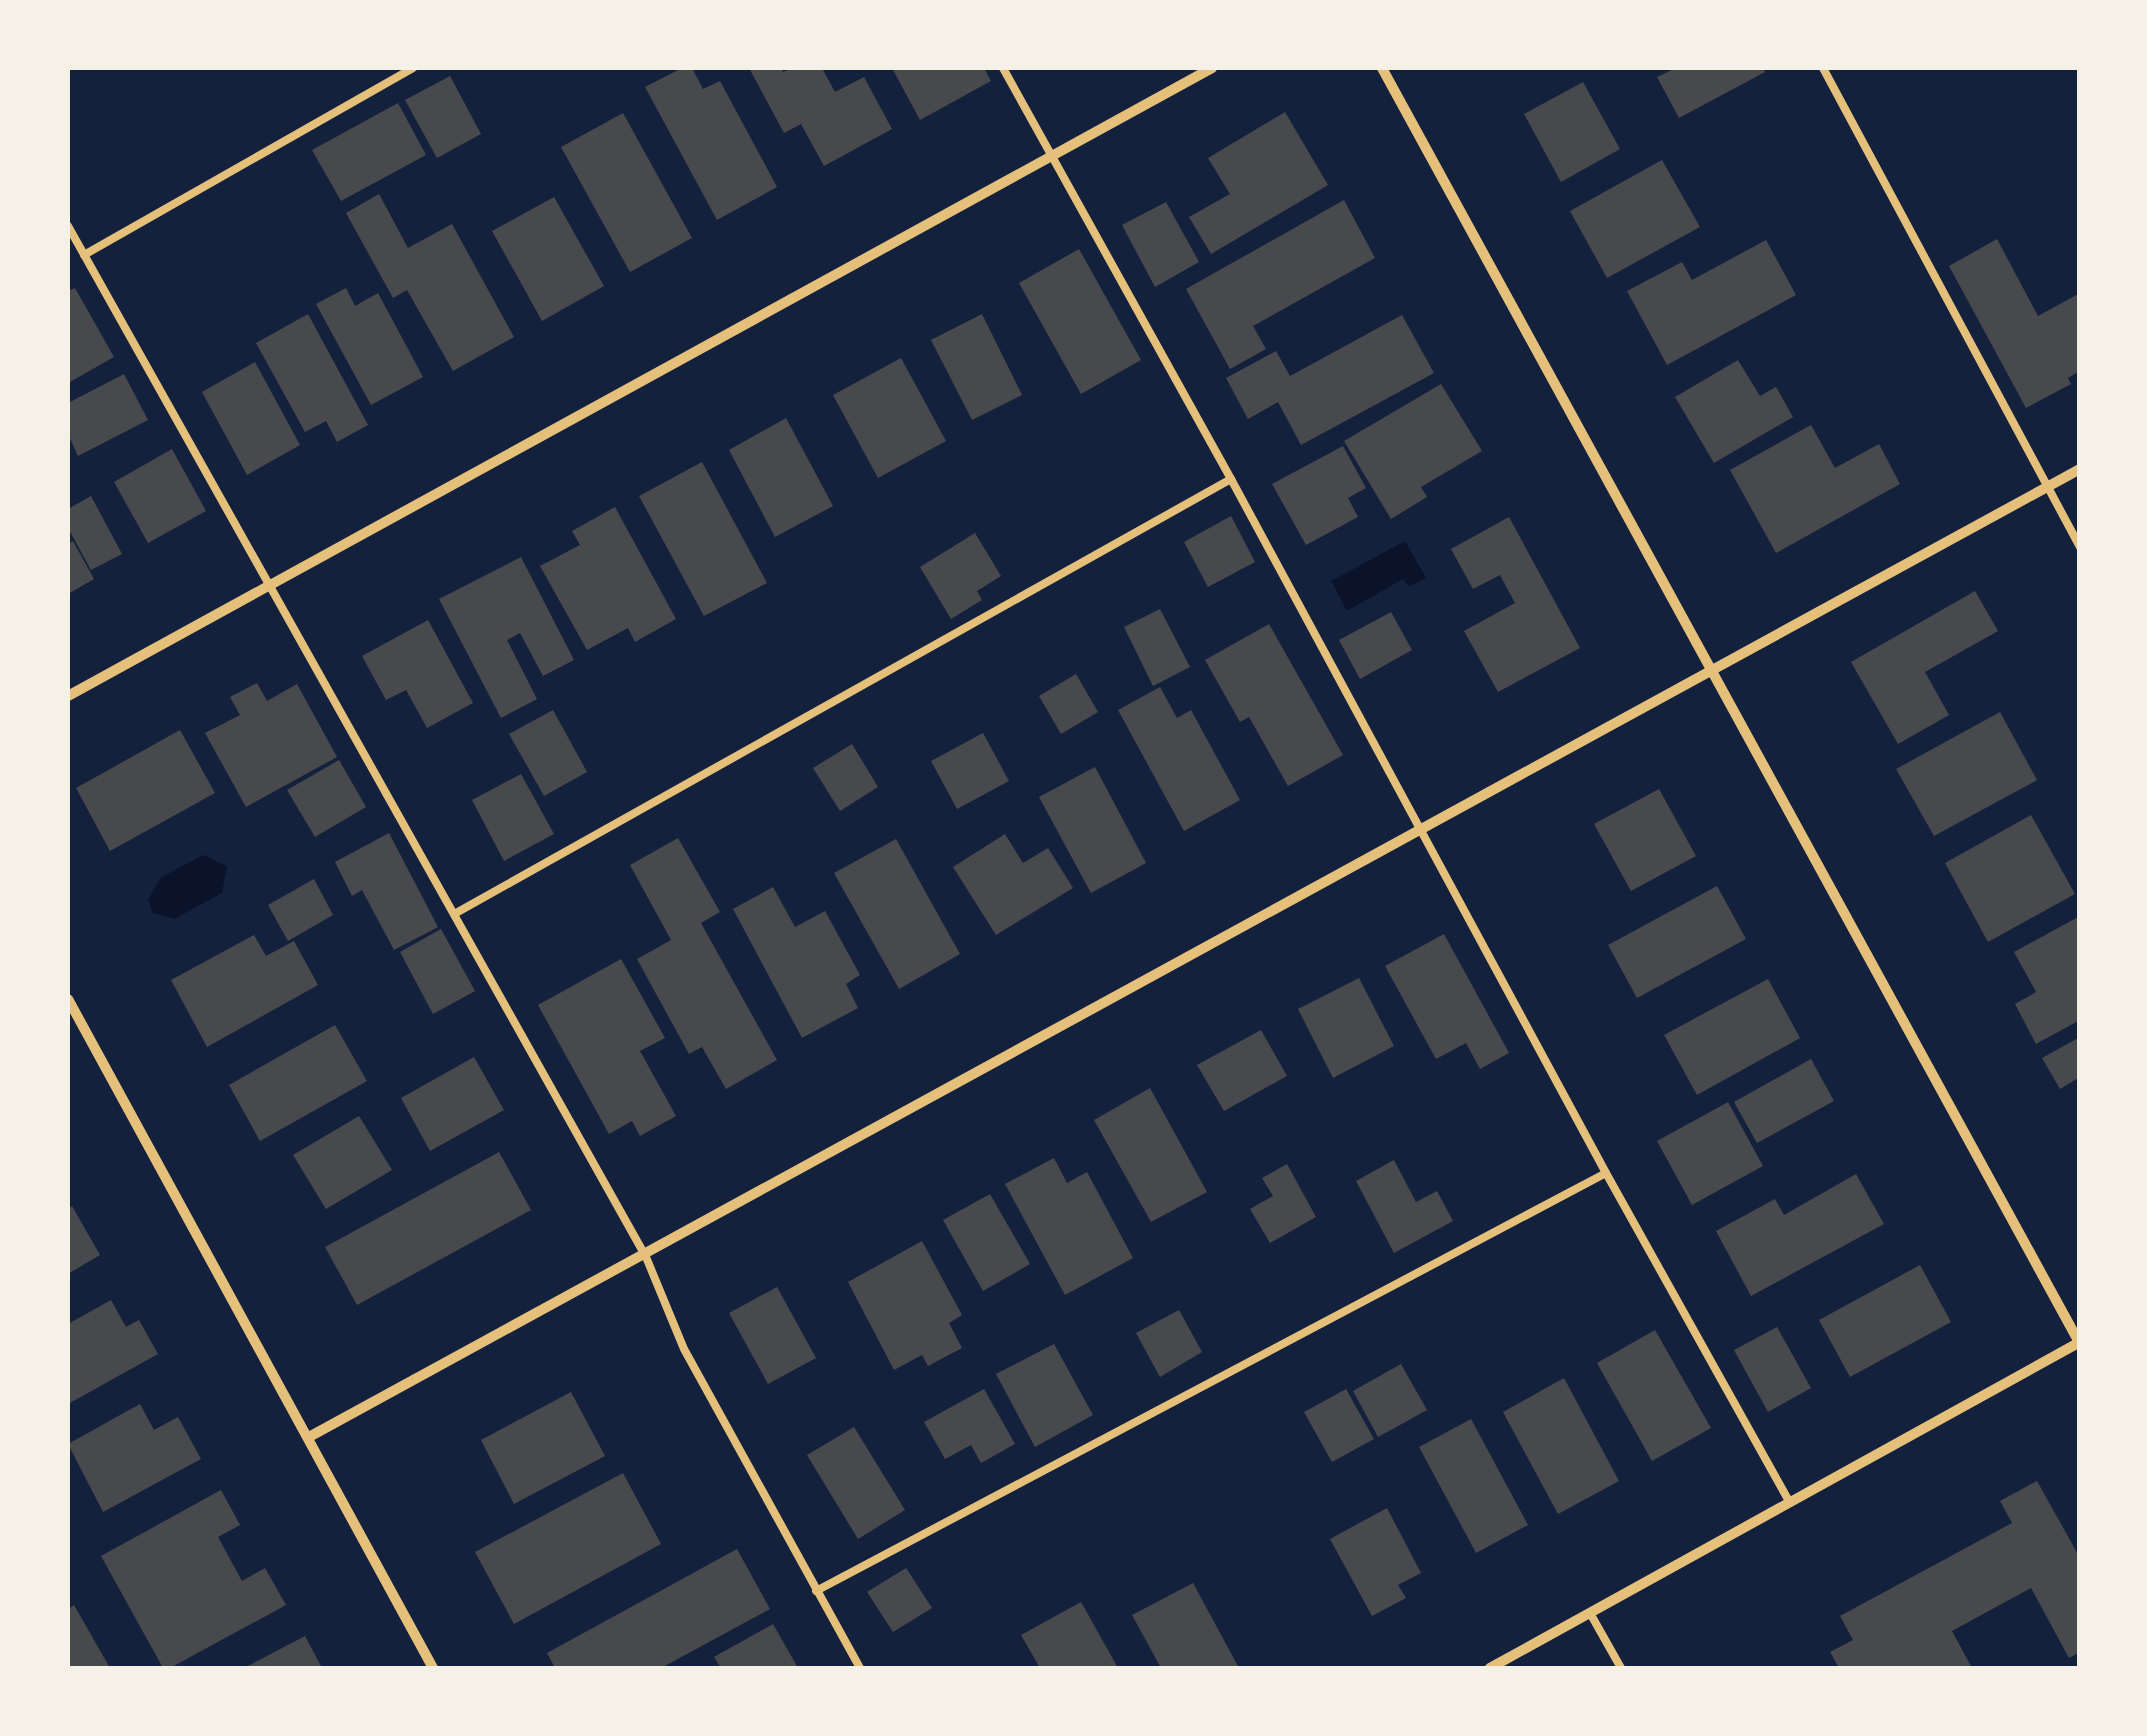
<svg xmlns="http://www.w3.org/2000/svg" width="2147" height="1736" font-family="Jost,sans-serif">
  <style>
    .water { fill: #0b132b }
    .building { fill: #48494c }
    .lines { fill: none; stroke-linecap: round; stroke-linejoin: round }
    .service { stroke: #e5c07b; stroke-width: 8 }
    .minor { stroke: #e5c07b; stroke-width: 10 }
  </style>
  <rect width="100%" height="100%" fill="#14213d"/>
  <!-- water -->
  <g class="water">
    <path d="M1405 541 1426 578 1409 587 1403 579 1347 611 1331 581Z"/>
    <path d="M203 855 227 866 222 893 174 919 153 913 148 900 160 878Z"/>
  </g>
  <!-- building -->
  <g class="building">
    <path d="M682 68H692L703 89 720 81 777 187 717 220 645 87Z"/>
    <path d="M749 68H781L783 72 792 68H822L835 92 864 77 892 129 824 166 801 124 784 133Z"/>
    <path d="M892 68H984L991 81 920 120Z"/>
    <path d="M1676 68H1763L1765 72 1679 118 1657 77Z"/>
    <path d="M450 76 481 134 437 158 405 100Z"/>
    <path d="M1583 82 1620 149 1561 182 1524 114Z"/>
    <path d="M398 103 426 155 341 201 312 150Z"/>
    <path d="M1285 112 1328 185 1211 254 1189 217 1230 194 1208 158Z"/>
    <path d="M623 113 692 238 630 272 561 147Z"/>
    <path d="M1662 160 1700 227 1607 278 1570 211Z"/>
    <path d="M379 194 408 248 452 224 514 337 453 371 407 290 393 298 346 213Z"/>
    <path d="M554 197 604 286 542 321 492 231Z"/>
    <path d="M1344 200 1375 258 1253 326 1266 349 1230 369 1186 289Z"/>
    <path d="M1166 202 1199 262 1155 287 1122 225Z"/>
    <path d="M1997 239 2038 316 2080 293V371L2068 378 2071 384 2026 408 1949 266Z"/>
    <path d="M1766 240 1796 295 1667 365 1627 291 1682 262 1692 280Z"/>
    <path d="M1079 249 1141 360 1081 394 1019 283Z"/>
    <path d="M75 288 114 357 68 383V291Z"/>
    <path d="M346 288 355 306 378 293 423 377 371 405 316 304Z"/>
    <path d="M308 314 368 425 337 442 326 421 305 432 256 343Z"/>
    <path d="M982 314 1022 395 972 420 931 340Z"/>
    <path d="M1402 315 1434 373 1301 445 1278 402 1248 419 1226 378 1276 351 1290 376Z"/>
    <path d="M901 358 946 441 878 478 833 395Z"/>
    <path d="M1738 360 1760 396 1776 387 1793 417 1714 463 1675 397Z"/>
    <path d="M255 362 300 445 247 475 202 392Z"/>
    <path d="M124 374 148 420 78 456 68 434V403Z"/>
    <path d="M1441 384 1482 451 1421 487 1427 497 1391 519 1344 441Z"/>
    <path d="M786 418 833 506 775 537 729 450Z"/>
    <path d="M1811 425 1835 468 1879 444 1900 484 1776 553 1730 470Z"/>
    <path d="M1343 446 1366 488 1348 498 1358 517 1306 545 1272 484Z"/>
    <path d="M172 449 206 511 148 543 114 482Z"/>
    <path d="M702 462 767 583 704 616 639 496Z"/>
    <path d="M91 496 122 554 91 570 68 528V509Z"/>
    <path d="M615 507 676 619 635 642 628 628 587 650 540 566 580 545 572 531Z"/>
    <path d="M1231 516 1255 562 1208 587 1184 542Z"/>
    <path d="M1509 517 1580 648 1498 692 1464 631 1515 603 1500 575 1473 589 1451 549Z"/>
    <path d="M975 533 1001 576 977 591 982 600 951 619 920 567Z"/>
    <path d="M73 541 94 579 68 594V544Z"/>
    <path d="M521 557 574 660 543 676 520 633 507 640 537 699 501 718 439 599Z"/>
    <path d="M1975 591 1998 631 1925 672 1949 715 1898 744 1851 662Z"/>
    <path d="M1160 609 1190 667 1153 686 1124 627Z"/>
    <path d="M1391 612 1412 650 1360 679 1339 640Z"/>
    <path d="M428 620 473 703 427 728 406 690 386 700 362 656Z"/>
    <path d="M1269 624 1343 755 1288 786 1249 717 1240 722 1205 660Z"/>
    <path d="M1076 674 1098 712 1061 734 1039 696Z"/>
    <path d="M257 683 267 701 297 684 337 757 246 807 205 733 240 715 230 697Z"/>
    <path d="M1160 687 1177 718 1191 710 1240 800 1184 831 1118 710Z"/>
    <path d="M553 710 587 772 544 796 509 734Z"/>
    <path d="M2000 712 2037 780 1934 836 1896 769Z"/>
    <path d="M180 730 215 793 110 851 76 788Z"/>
    <path d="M983 733 1009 781 957 809 931 761Z"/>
    <path d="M852 744 878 787 840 811 813 768Z"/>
    <path d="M339 760 366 807 315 837 287 790Z"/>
    <path d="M1095 767 1146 863 1091 893 1039 797Z"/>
    <path d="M521 774 554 834 504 861 472 800Z"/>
    <path d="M1659 789 1696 856 1631 891 1594 824Z"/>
    <path d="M2031 815 2075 894 1988 942 1945 863Z"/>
    <path d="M389 833 438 927 394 950 362 890 352 896 335 862Z"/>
    <path d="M1005 834 1023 863 1048 848 1073 888 996 935 953 867Z"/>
    <path d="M678 838 720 912 701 923 777 1060 726 1089 702 1047 689 1054 637 959 671 940 630 865Z"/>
    <path d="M896 839 960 954 899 989 834 873Z"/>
    <path d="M314 879 333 915 288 941 268 905Z"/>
    <path d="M1717 886 1746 939 1637 998 1608 945Z"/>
    <path d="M773 887 795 927 825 911 860 975 846 984 858 1008 802 1038 733 909Z"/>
    <path d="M2080 916V1020L2036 1044 2015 1004 2036 992 2014 952Z"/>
    <path d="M441 929 475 991 433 1014 400 952Z"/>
    <path d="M1444 934 1509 1053 1480 1069 1466 1043 1436 1059 1385 966Z"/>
    <path d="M254 935 266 956 294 941 318 985 207 1047 171 980Z"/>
    <path d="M621 959 665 1038 640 1051 676 1116 640 1136 632 1121 609 1134 538 1005Z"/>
    <path d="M1359 978 1394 1046 1333 1078 1298 1009Z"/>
    <path d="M1768 979 1800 1038 1697 1095 1664 1035Z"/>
    <path d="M335 1025 367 1081 260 1141 229 1085Z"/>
    <path d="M1261 1030 1287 1076 1224 1111 1197 1065Z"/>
    <path d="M2080 1037V1077L2060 1089 2042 1058Z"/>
    <path d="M474 1057 504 1110 430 1151 401 1098Z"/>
    <path d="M1811 1059 1834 1101 1757 1143 1734 1102Z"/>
    <path d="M1150 1088 1207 1192 1151 1222 1094 1120Z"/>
    <path d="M1728 1102 1763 1166 1692 1205 1657 1141Z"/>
    <path d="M359 1116 392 1170 326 1209 293 1155Z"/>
    <path d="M499 1152 531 1210 357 1305 325 1247Z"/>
    <path d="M1054 1158 1067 1183 1087 1172 1133 1258 1065 1295 1005 1184Z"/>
    <path d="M1394 1160 1416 1202 1437 1191 1453 1221 1394 1253 1356 1181Z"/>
    <path d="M1287 1164 1316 1217 1270 1243 1250 1209 1273 1196 1262 1178Z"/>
    <path d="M1856 1174 1884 1224 1751 1296 1716 1231 1775 1199 1784 1215Z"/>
    <path d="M990 1194 1030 1264 983 1291 943 1220Z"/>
    <path d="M72 1206 100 1255 68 1274V1209Z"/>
    <path d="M922 1241 962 1315 949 1323 962 1348 928 1366 922 1355 894 1370 848 1282Z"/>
    <path d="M1920 1265 1951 1322 1850 1377 1819 1320Z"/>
    <path d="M777 1287 816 1358 768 1384 729 1313Z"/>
    <path d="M111 1300 126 1327 139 1320 158 1354 68 1404V1324Z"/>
    <path d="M1179 1310 1202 1352 1160 1377 1136 1333Z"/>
    <path d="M1777 1327 1811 1388 1768 1412 1734 1350Z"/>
    <path d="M1655 1330 1711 1428 1652 1461 1597 1363Z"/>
    <path d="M1054 1344 1093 1415 1035 1447 996 1374Z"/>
    <path d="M1401 1364 1427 1410 1378 1437 1353 1391Z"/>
    <path d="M1564 1378 1619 1481 1558 1514 1503 1412Z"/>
    <path d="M984 1389 1015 1444 981 1463 971 1445 945 1459 924 1422Z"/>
    <path d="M1346 1389 1374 1439 1332 1462 1304 1412Z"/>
    <path d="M571 1392 605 1456 514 1504 481 1440Z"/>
    <path d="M140 1404 154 1430 178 1417 201 1459 103 1512 68 1444Z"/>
    <path d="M1471 1419 1528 1525 1476 1553 1419 1447Z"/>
    <path d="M854 1427 905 1510 858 1539 807 1455Z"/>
    <path d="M623 1473 661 1544 514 1624 475 1552Z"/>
    <path d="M2037 1481 2080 1558V1652L2069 1658 2031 1588 1952 1631 1972 1668H1839L1830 1652 1853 1640 1840 1616 2012 1523 2000 1501Z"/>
    <path d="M221 1490 240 1525 218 1537 242 1581 265 1568 286 1605 170 1668H163L101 1556Z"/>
    <path d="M1387 1508 1421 1573 1398 1585 1406 1598 1372 1616 1330 1539Z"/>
    <path d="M737 1549 770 1609 661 1668H555L547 1653Z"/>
    <path d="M906 1568 932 1608 893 1632 867 1592Z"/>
    <path d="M1193 1583 1239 1668H1161L1132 1615Z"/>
    <path d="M1081 1602 1118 1668H1040L1021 1635Z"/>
    <path d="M74 1605 110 1668H68V1609Z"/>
    <path d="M773 1624 798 1668H721L714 1657Z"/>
    <path d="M305 1636 322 1668H244Z"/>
  </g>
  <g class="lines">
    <!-- service -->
    <g class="service">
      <path d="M1003 68 1231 479"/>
      <path d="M1823 68 2080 547"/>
      <path d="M68 226 646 1257 684 1349 860 1668"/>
      <path d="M84 255 413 68"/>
      <path d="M456 913 1231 479 1606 1173"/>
      <path d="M816 1591 1606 1173 1790 1503"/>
      <path d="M1590 1613 1621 1668"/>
    </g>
    <!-- minor -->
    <g class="minor">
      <path d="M1382 68 2080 1344"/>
      <path d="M68 696 1212 68"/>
      <path d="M68 999 433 1668"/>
      <path d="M309 1437 2080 469"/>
      <path d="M1490 1668 2080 1342"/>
    </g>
  </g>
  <!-- border -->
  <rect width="2147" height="1736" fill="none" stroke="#f6f1e7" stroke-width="140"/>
</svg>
